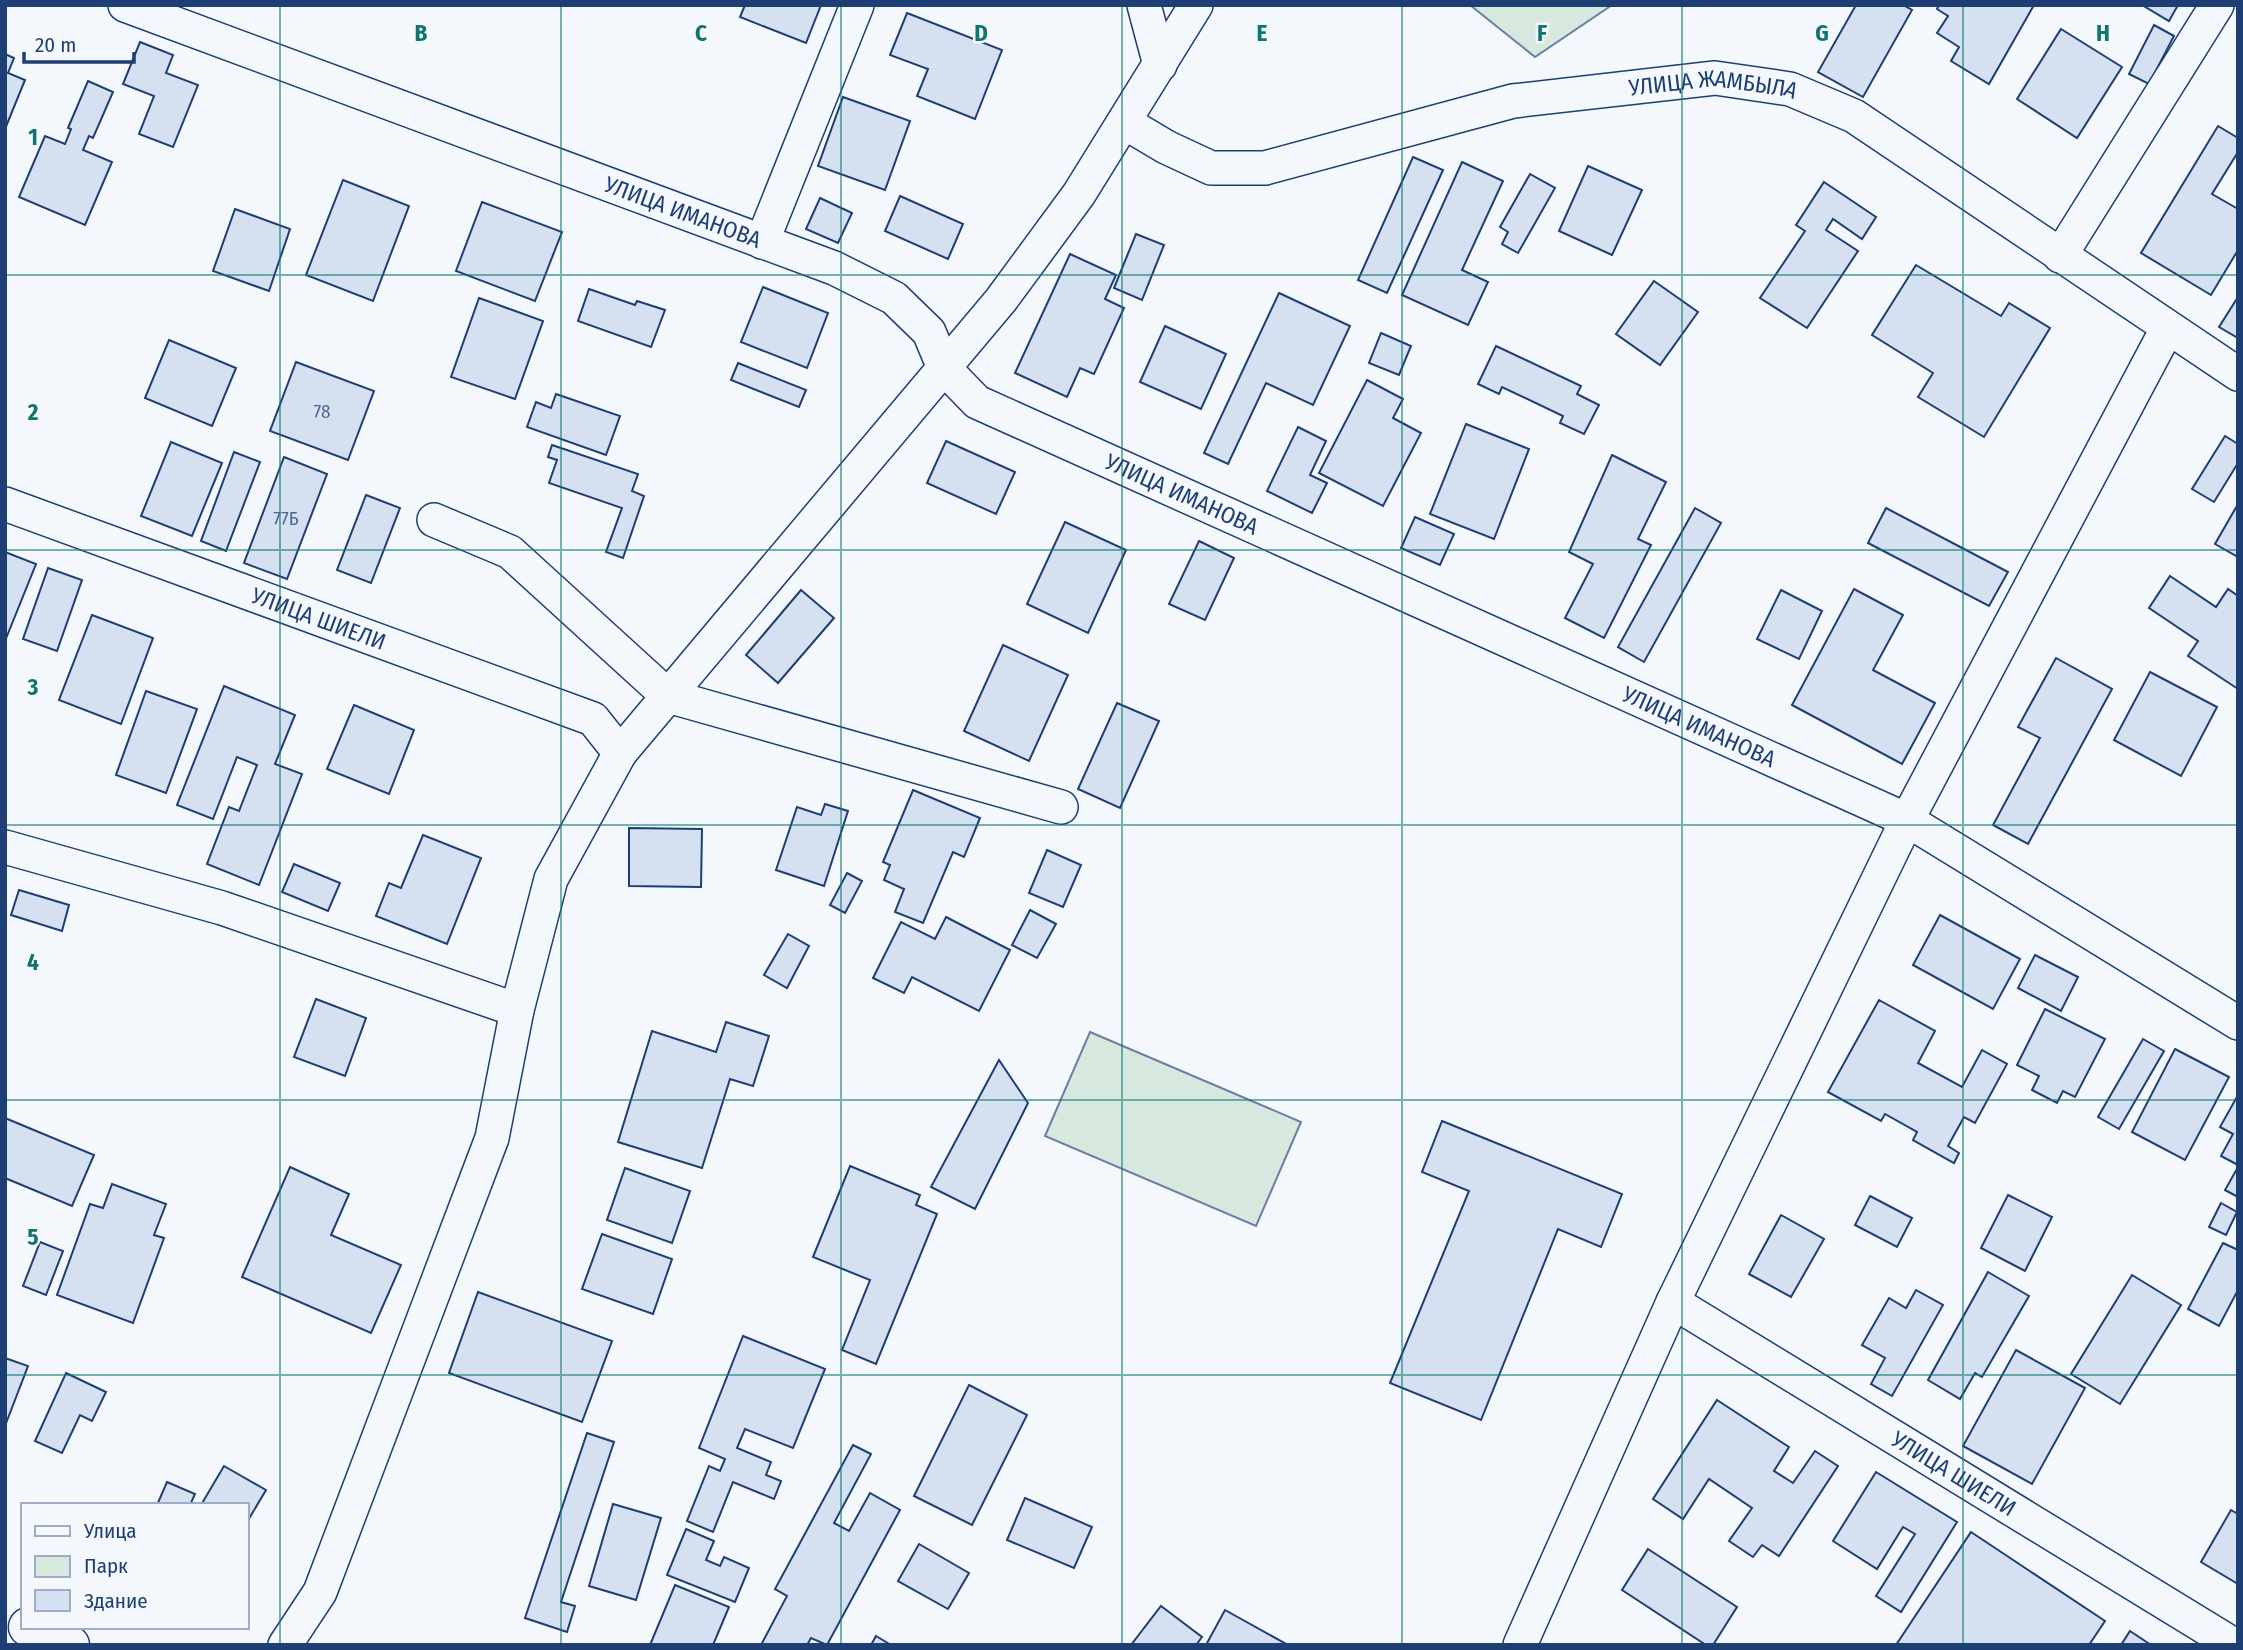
<svg xmlns="http://www.w3.org/2000/svg" width="2243" height="1650" font-family="'Fira Sans Condensed',sans-serif">
  <style>
    .green { fill: #d7e8df; stroke: #687fa3; stroke-width: 2 }
    .building { fill: #d5e0f0; stroke: #1d3f73; stroke-width: 2 }
    .lines { fill: none; stroke-linecap: round; stroke-linejoin: round }
    .minor-casing { stroke: #1d3f73; stroke-width: 36 }
    .tertiary-casing { stroke: #1d3f73; stroke-width: 41 }
    .minor { stroke: #f4f7fb; stroke-width: 33 }
    .tertiary { stroke: #f4f7fb; stroke-width: 38 }
    .grid { fill: none; stroke: #0f766e; stroke-width: 2; stroke-opacity: 0.55 }
    .labels { text-anchor: middle; dominant-baseline: central; stroke-width: 5; stroke-linejoin: round; paint-order: stroke }
    .number-label { font-size: 19px; fill: #4b6792 }
    .street-label { font-size: 23px; fill: #1d3f73; stroke: #f4f7fb }
    .grid-label { font-size: 23px; text-anchor: middle; font-weight: bold; fill: #0f766e; stroke: #f4f7fb; stroke-width: 5; stroke-linejoin: round; paint-order: stroke }
  </style>
  <rect width="100%" height="100%" fill="#f4f7fb"/>
  <!-- green -->
  <g class="green">
    <path d="M1470 5H1612L1535 57Z"/>
    <path d="M1090 1032 1301 1122 1256 1226 1045 1136Z"/>
  </g>
  <!-- building -->
  <g class="building">
    <path d="M745 5H821L806 43 740 17Z"/>
    <path d="M1856 5H1903L1912 10 1863 97 1818 72Z"/>
    <path d="M1939 5H2034L1989 84 1951 61 1959 47 1937 33 1948 16 1937 9Z"/>
    <path d="M2142 5H2178L2169 21Z"/>
    <path d="M907 13 1002 50 975 119 917 96 928 69 890 55Z"/>
    <path d="M2154 25 2174 36 2149 84 2129 74Z"/>
    <path d="M2061 29 2122 67 2077 138 2017 99Z"/>
    <path d="M140 42 173 55 166 73 198 85 173 147 139 134 154 96 123 84Z"/>
    <path d="M5 54 14 58 8 73 25 80 5 129Z"/>
    <path d="M88 81 113 92 93 138 89 136 83 150 112 162 85 225 19 197 45 136 65 144 71 129 68 128Z"/>
    <path d="M843 97 910 121 885 190 818 166Z"/>
    <path d="M2218 126 2238 138V152L2212 194 2238 209V250L2211 295 2141 253Z"/>
    <path d="M1413 157 1443 170 1387 293 1358 280Z"/>
    <path d="M1462 162 1503 181 1462 270 1488 282 1468 325 1402 295Z"/>
    <path d="M1588 166 1642 190 1612 255 1559 231Z"/>
    <path d="M1530 174 1555 188 1518 253 1502 244 1508 232 1500 227Z"/>
    <path d="M343 180 409 206 373 301 306 275Z"/>
    <path d="M1824 182 1876 217 1862 239 1833 219 1826 230 1858 251 1807 328 1760 298 1805 231 1796 225Z"/>
    <path d="M900 196 963 224 948 259 885 231Z"/>
    <path d="M820 198 852 213 838 243 806 229Z"/>
    <path d="M482 202 562 232 535 301 456 271Z"/>
    <path d="M235 209 290 229 269 291 213 271Z"/>
    <path d="M1136 234 1164 245 1142 300 1114 288Z"/>
    <path d="M1070 254 1116 275 1105 299 1124 308 1094 374 1080 368 1067 397 1015 373Z"/>
    <path d="M1916 265 2001 316 2009 303 2050 328 1984 437 1918 397 1933 373 1872 335Z"/>
    <path d="M1654 281 1698 312 1660 365 1616 334Z"/>
    <path d="M763 287 828 313 807 368 741 342Z"/>
    <path d="M589 289 635 305 637 301 665 310 651 347 578 321Z"/>
    <path d="M1279 293 1350 326 1313 405 1266 383 1228 464 1204 453Z"/>
    <path d="M2238 297V338L2219 327Z"/>
    <path d="M479 298 543 321 515 399 451 377Z"/>
    <path d="M1165 326 1226 354 1201 409 1140 382Z"/>
    <path d="M1381 333 1411 346 1399 375 1369 363Z"/>
    <path d="M169 340 236 368 212 426 145 398Z"/>
    <path d="M1496 346 1581 386 1577 394 1599 405 1584 434 1560 423 1563 416 1502 387 1499 394 1478 384Z"/>
    <path d="M296 362 374 391 348 460 270 431Z"/>
    <path d="M738 363 806 390 799 407 731 380Z"/>
    <path d="M1367 380 1403 399 1393 418 1421 433 1383 506 1319 473Z"/>
    <path d="M556 394 620 416 606 455 527 427 536 402 551 408Z"/>
    <path d="M1466 424 1529 449 1494 539 1430 514Z"/>
    <path d="M1298 427 1326 441 1310 475 1327 483 1312 513 1267 491Z"/>
    <path d="M2225 436 2238 444V463L2214 502 2192 489Z"/>
    <path d="M946 441 1015 472 996 514 927 483Z"/>
    <path d="M171 442 222 463 192 536 141 516Z"/>
    <path d="M552 445 638 474 632 491 644 496 623 558 606 552 622 508 549 483 557 460 548 457Z"/>
    <path d="M234 452 260 462 226 551 201 541Z"/>
    <path d="M1612 455 1666 482 1638 539 1651 545 1604 638 1565 618 1593 564 1569 552Z"/>
    <path d="M284 457 327 474 287 579 244 563Z"/>
    <path d="M366 495 400 508 371 583 337 570Z"/>
    <path d="M2238 504V557L2215 544Z"/>
    <path d="M1695 508 1721 523 1644 662 1618 647Z"/>
    <path d="M1886 508 2008 572 1989 606 1868 543Z"/>
    <path d="M1415 517 1454 534 1440 565 1401 548Z"/>
    <path d="M1065 522 1126 550 1088 633 1027 604Z"/>
    <path d="M1199 541 1234 558 1205 620 1169 604Z"/>
    <path d="M5 552 36 564 5 641Z"/>
    <path d="M48 568 82 580 57 651 23 639Z"/>
    <path d="M2170 576 2216 607 2228 589 2238 596V689L2188 656 2198 641 2149 608Z"/>
    <path d="M1854 589 1903 615 1873 670 1935 703 1902 764 1792 705Z"/>
    <path d="M801 590 834 618 778 683 746 655Z"/>
    <path d="M1781 590 1822 611 1799 659 1757 639Z"/>
    <path d="M92 615 153 638 121 724 59 700Z"/>
    <path d="M1003 645 1068 675 1029 761 964 731Z"/>
    <path d="M2056 658 2112 689 2028 844 1993 825 2040 738 2018 727Z"/>
    <path d="M2150 672 2217 707 2181 776 2114 740Z"/>
    <path d="M224 686 295 715 275 764 302 774 259 885 207 864 229 807 239 811 257 765 237 757 213 819 177 805Z"/>
    <path d="M146 691 197 709 166 793 116 775Z"/>
    <path d="M1117 703 1159 721 1120 808 1078 789Z"/>
    <path d="M354 705 414 730 389 794 327 769Z"/>
    <path d="M913 790 980 818 964 857 953 852 923 923 895 912 904 889 884 880 890 865 883 862Z"/>
    <path d="M825 804 848 811 824 886 776 870 797 807 821 815Z"/>
    <path d="M629 828 702 829 701 887 629 886Z"/>
    <path d="M423 835 481 858 447 944 376 916 389 883 401 888Z"/>
    <path d="M1047 850 1081 865 1063 907 1029 893Z"/>
    <path d="M294 864 340 883 328 911 282 892Z"/>
    <path d="M847 873 862 881 845 913 830 905Z"/>
    <path d="M19 890 69 905 62 931 11 915Z"/>
    <path d="M1030 910 1056 924 1037 958 1012 945Z"/>
    <path d="M1940 915 2020 959 1993 1009 1913 965Z"/>
    <path d="M946 917 1010 950 979 1011 912 977 904 993 873 978 901 922 935 939Z"/>
    <path d="M788 934 809 946 787 988 764 975Z"/>
    <path d="M2035 955 2078 977 2061 1011 2018 988Z"/>
    <path d="M316 999 366 1018 345 1076 294 1057Z"/>
    <path d="M1879 1000 1935 1031 1918 1063 1962 1087 1982 1050 2007 1064 1975 1123 1964 1117 1948 1146 1959 1153 1954 1163 1913 1140 1917 1132 1885 1114 1881 1121 1828 1092Z"/>
    <path d="M2045 1009 2105 1039 2075 1097 2063 1091 2057 1103 2032 1090 2039 1076 2017 1065Z"/>
    <path d="M726 1022 769 1036 753 1086 730 1079 702 1168 618 1142 652 1031 716 1052Z"/>
    <path d="M2143 1039 2164 1051 2119 1129 2098 1117Z"/>
    <path d="M2175 1049 2229 1077 2185 1160 2132 1132Z"/>
    <path d="M999 1060 1028 1103 975 1209 931 1187Z"/>
    <path d="M2238 1095V1165L2221 1156 2233 1134 2220 1127Z"/>
    <path d="M5 1118 94 1155 72 1206 5 1178Z"/>
    <path d="M1442 1121 1622 1194 1601 1247 1558 1229 1481 1420 1390 1383 1469 1191 1422 1172Z"/>
    <path d="M850 1166 920 1195 916 1205 937 1214 876 1364 842 1350 870 1280 813 1257Z"/>
    <path d="M290 1167 349 1194 331 1235 401 1265 371 1333 242 1277Z"/>
    <path d="M2238 1167V1197L2225 1190Z"/>
    <path d="M625 1168 690 1191 672 1243 607 1220Z"/>
    <path d="M112 1184 166 1204 154 1235 164 1238 133 1323 57 1295 90 1204 103 1208Z"/>
    <path d="M2008 1195 2052 1217 2025 1271 1981 1248Z"/>
    <path d="M1870 1196 1912 1218 1897 1247 1855 1225Z"/>
    <path d="M2221 1203 2237 1212 2226 1235 2209 1227Z"/>
    <path d="M1781 1215 1824 1239 1791 1297 1749 1274Z"/>
    <path d="M602 1234 672 1259 653 1314 582 1289Z"/>
    <path d="M40 1242 63 1251 46 1295 23 1286Z"/>
    <path d="M2223 1243 2238 1250V1290L2219 1326 2188 1309Z"/>
    <path d="M1988 1272 2029 1296 1982 1377 1975 1373 1960 1399 1928 1380Z"/>
    <path d="M2132 1275 2181 1305 2120 1404 2071 1374Z"/>
    <path d="M1916 1290 1943 1305 1892 1396 1871 1384 1885 1358 1862 1345 1889 1298 1906 1308Z"/>
    <path d="M478 1292 612 1341 582 1422 449 1373Z"/>
    <path d="M743 1336 825 1369 793 1448 745 1429 737 1448 771 1462 766 1475 781 1481 774 1499 733 1482 713 1532 687 1521 709 1466 720 1471 725 1459 699 1448Z"/>
    <path d="M2016 1350 2085 1388 2032 1484 1963 1446Z"/>
    <path d="M5 1358 28 1366 5 1426Z"/>
    <path d="M66 1373 106 1392 92 1421 80 1415 62 1453 35 1441Z"/>
    <path d="M969 1385 1027 1415 972 1525 914 1496Z"/>
    <path d="M1717 1400 1789 1447 1774 1471 1793 1483 1815 1451 1838 1466 1779 1556 1762 1545 1753 1557 1729 1541 1752 1508 1709 1479 1683 1519 1653 1499Z"/>
    <path d="M587 1433 614 1442 561 1602 575 1606 567 1632 525 1618Z"/>
    <path d="M853 1445 871 1454 834 1523 849 1531 870 1493 900 1510 827 1645 811 1638 807 1645H761L787 1596 775 1589Z"/>
    <path d="M224 1466 266 1490 247 1522V1505H201Z"/>
    <path d="M1876 1472 1957 1522 1901 1612 1876 1596 1915 1534 1903 1527 1877 1569 1833 1541Z"/>
    <path d="M167 1482 195 1494 190 1505H157Z"/>
    <path d="M1025 1498 1092 1527 1074 1568 1007 1540Z"/>
    <path d="M613 1504 661 1518 636 1600 589 1586Z"/>
    <path d="M2231 1510 2238 1514V1584L2201 1562Z"/>
    <path d="M686 1529 714 1541 706 1560 720 1566 724 1557 749 1568 735 1602 667 1575Z"/>
    <path d="M1971 1532 2105 1621 2089 1645H1896Z"/>
    <path d="M919 1544 969 1573 948 1609 898 1581Z"/>
    <path d="M1648 1549 1737 1607 1713 1645H1706L1622 1590Z"/>
    <path d="M675 1585 729 1607 713 1645H650Z"/>
    <path d="M1161 1606 1202 1637 1196 1645H1131Z"/>
    <path d="M1225 1610 1288 1645H1206Z"/>
    <path d="M2130 1631 2151 1645H2121Z"/>
    <path d="M876 1636 891 1645H871Z"/>
  </g>
  <g class="lines">
    <!-- minor casing -->
    <g class="minor-casing">
      <g id="minor">
        <path id="s1" d="M125 5 834 268 894 298 929 332 944 368 977 402 1907 820 2238 1023"/>
        <path d="M1144 5 1160 65"/>
        <path id="s2" d="M1124 122 1166 147 1211 168H1265L1513 101 1715 78 1790 89 1854 116 2238 374"/>
        <path d="M762 242 857 5"/>
        <path d="M2060 256 2217 5"/>
        <path id="s3" d="M5 504 593 719 620 753"/>
        <path d="M434 520 510 552 668 696 1061 807"/>
        <path d="M5 847 222 908 517 1010"/>
        <path id="s4" d="M1673 1302 2234 1645"/>
        <path d="M285 1645 320 1592 492 1138 517 1010 551 879 620 753 1001 300 1079 194 1196 5"/>
        <path d="M1520 1645 1673 1302 1907 820 2167 329"/>
      </g>
    </g>
    <!-- tertiary casing -->
    <g class="tertiary-casing">
      <path id="tertiary" d="M28 1627 70 1645"/>
    </g>
    <!-- minor -->
    <use href="#minor" class="minor"/>
    <!-- tertiary -->
    <use href="#tertiary" class="tertiary"/>
  </g>
  <!-- grid -->
  <path class="grid" d="M280 5V1645M561 5V1645M841 5V1645M1122 5V1645M1402 5V1645M1682 5V1645M1963 5V1645M5 275H2238M5 550H2238M5 825H2238M5 1100H2238M5 1375H2238"/>
  <g class="labels">
    <!-- number labels -->
    <g class="number-label">
      <text x="322" y="411">78</text>
      <text x="286" y="518">77Б</text>
    </g>
    <!-- street labels -->
    <g class="street-label">
      <text stroke="none"><textPath href="#s2" startOffset="611">УЛИЦА ЖАМБЫЛА</textPath></text>
      <text stroke="none"><textPath href="#s1" startOffset="595">УЛИЦА ИМАНОВА</textPath></text>
      <text stroke="none"><textPath href="#s1" startOffset="1183">УЛИЦА ИМАНОВА</textPath></text>
      <text stroke="none"><textPath href="#s3" startOffset="334">УЛИЦА ШИЕЛИ</textPath></text>
      <text stroke="none"><textPath href="#s1" startOffset="1750">УЛИЦА ИМАНОВА</textPath></text>
      <text stroke="none"><textPath href="#s4" startOffset="329">УЛИЦА ШИЕЛИ</textPath></text>
    </g>
  </g>
  <g class="grid-label">
    <text x="421" y="41">B</text>
    <text x="701" y="41">C</text>
    <text x="981" y="41">D</text>
    <text x="1262" y="41">E</text>
    <text x="1542" y="41">F</text>
    <text x="1822" y="41">G</text>
    <text x="2103" y="41">H</text>
    <text x="33" y="145">1</text>
    <text x="33" y="420">2</text>
    <text x="33" y="695">3</text>
    <text x="33" y="970">4</text>
    <text x="33" y="1245">5</text>
  </g>
  <!-- border -->
  <rect width="2243" height="1650" fill="none" stroke="#1d3f73" stroke-width="14"/>
  <!-- legend -->
  <rect x="21" y="1503" width="228" height="126" fill="#f4f7fb" stroke="#9eadc5" stroke-width="2"/>
  <rect x="35" y="1526" width="35" height="10" fill="#f4f7fb" stroke="#9eadc5" stroke-width="2"/>
  <text x="84" y="1538" font-size="21" fill="#1d3f73">Улица</text>
  <rect x="35" y="1556" width="35" height="21" fill="#d7e8df" stroke="#9eadc5" stroke-width="2"/>
  <text x="84" y="1573" font-size="21" fill="#1d3f73">Парк</text>
  <rect x="35" y="1590" width="35" height="21" fill="#d5e0f0" stroke="#9eadc5" stroke-width="2"/>
  <text x="84" y="1608" font-size="21" fill="#1d3f73">Здание</text>
  <!-- scale -->
  <path d="M24 52v10h110v-10" fill="none" stroke="#1d3f73" stroke-width="3.5"/>
  <text x="35" y="52" font-size="21" fill="#1d3f73" stroke="#f4f7fb" stroke-width="5" paint-order="stroke">20 m</text>
</svg>
